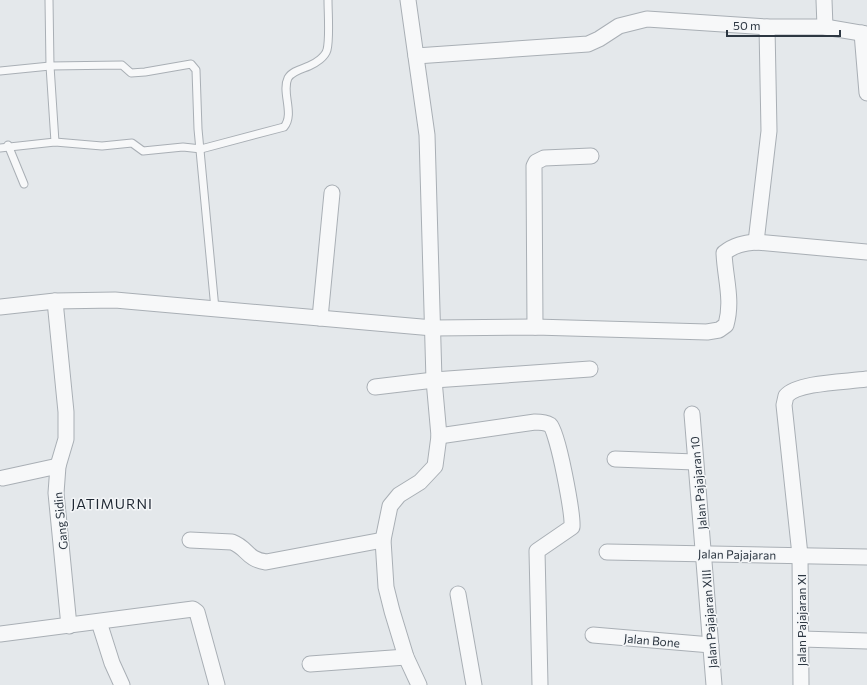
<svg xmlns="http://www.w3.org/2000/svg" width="867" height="685" font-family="Commissioner,sans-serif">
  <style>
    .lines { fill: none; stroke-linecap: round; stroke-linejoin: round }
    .lane-casing { stroke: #a9afb5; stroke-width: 9 }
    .street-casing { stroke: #a9afb5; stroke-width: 17 }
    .lane { stroke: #f7f8f9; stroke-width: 7 }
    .street { stroke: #f7f8f9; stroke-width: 15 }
    .labels { text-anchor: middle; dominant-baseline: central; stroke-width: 3; stroke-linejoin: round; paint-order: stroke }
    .street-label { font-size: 12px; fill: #2d3742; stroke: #f4f6f8 }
    .quarter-label { font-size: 14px; letter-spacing: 1px; fill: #1f2833; stroke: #f4f6f8 }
  </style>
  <rect width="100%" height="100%" fill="#e4e8eb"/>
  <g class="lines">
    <!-- lane casing -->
    <g class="lane-casing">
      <g id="lane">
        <path d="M0 71 50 66 122 65 131 73 145 72 191 64 196 70 198 129 215 309"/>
        <path d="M55 142 102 146 132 143 143 151 183 147 201 149 284 127C295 114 281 92 288 78 292 71 302 69 309 66 316 63 325 57 327 50 330 38 328 13 328 0"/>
        <path d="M8 145 24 184"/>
        <path d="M0 148 55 142 50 66 49 0"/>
      </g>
    </g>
    <!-- street casing -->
    <g class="street-casing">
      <g id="street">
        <path d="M408 0 427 135 434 380 439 436 435 466 420 482 399 495 390 506 383 540 386 587 392 611 406 657 419 685"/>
        <path d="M824 0 825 27"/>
        <path d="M862 33 867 93"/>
        <path d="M416 56 588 44 599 39 619 26 647 19 767 27H825L867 34"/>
        <path d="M756 242 769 131 767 27"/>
        <path d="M55 301 66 412V439L58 466 56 493 69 626"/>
        <path d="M0 307 55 301 115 300 433 328 535 327 707 332 719 330 726 325C733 300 725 278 724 253 734 245 744 243 756 242L867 252"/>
        <path d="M320 318 332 193"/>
        <path d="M535 327 534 166 536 162 544 158 591 156"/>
        <path d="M375 387 434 380 590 369"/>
        <path d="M692 414 714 685"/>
        <path d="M439 436 535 422C540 422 545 422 550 425 558 432 573 514 572 527L537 551 540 685"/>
        <path d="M615 459 695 462"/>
        <path d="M3 478 58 466"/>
        <path d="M190 540 232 542C248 548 246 559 266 562L383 540"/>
        <path d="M607 552 867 557"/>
        <path d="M458 594 474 685"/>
        <path d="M99 622 112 663 122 685"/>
        <path d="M0 634 193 609 197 612 217 685"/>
        <path d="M593 635 711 645"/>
        <path d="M802 639 867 641"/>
        <path d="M310 664 406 657"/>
        <path d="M801 685 800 555 784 405 786 396C798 382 848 382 867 379"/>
      </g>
    </g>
    <!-- lane -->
    <use href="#lane" class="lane"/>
    <!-- street -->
    <use href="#street" class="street"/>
  </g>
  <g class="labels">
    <!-- street labels -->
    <g class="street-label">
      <text transform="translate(698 483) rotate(-95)">Jalan Pajajaran 10</text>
      <text transform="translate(60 521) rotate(-96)">Gang Sidin</text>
      <text transform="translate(737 554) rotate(1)">Jalan Pajajaran</text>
      <text transform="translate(709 619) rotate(-94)">Jalan Pajajaran XIII</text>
      <text transform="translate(801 620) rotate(-90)">Jalan Pajajaran XI</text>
      <text transform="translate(652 640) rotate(5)">Jalan Bone</text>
    </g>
    <!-- quarter labels -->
    <g class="quarter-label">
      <text x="112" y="503">JATIMURNI</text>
    </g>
  </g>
  <!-- scale -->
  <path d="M727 30v6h113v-6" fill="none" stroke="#2d3742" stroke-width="2"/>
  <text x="733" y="30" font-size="12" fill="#2d3742" stroke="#f4f6f8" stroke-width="3" paint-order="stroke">50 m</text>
</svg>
